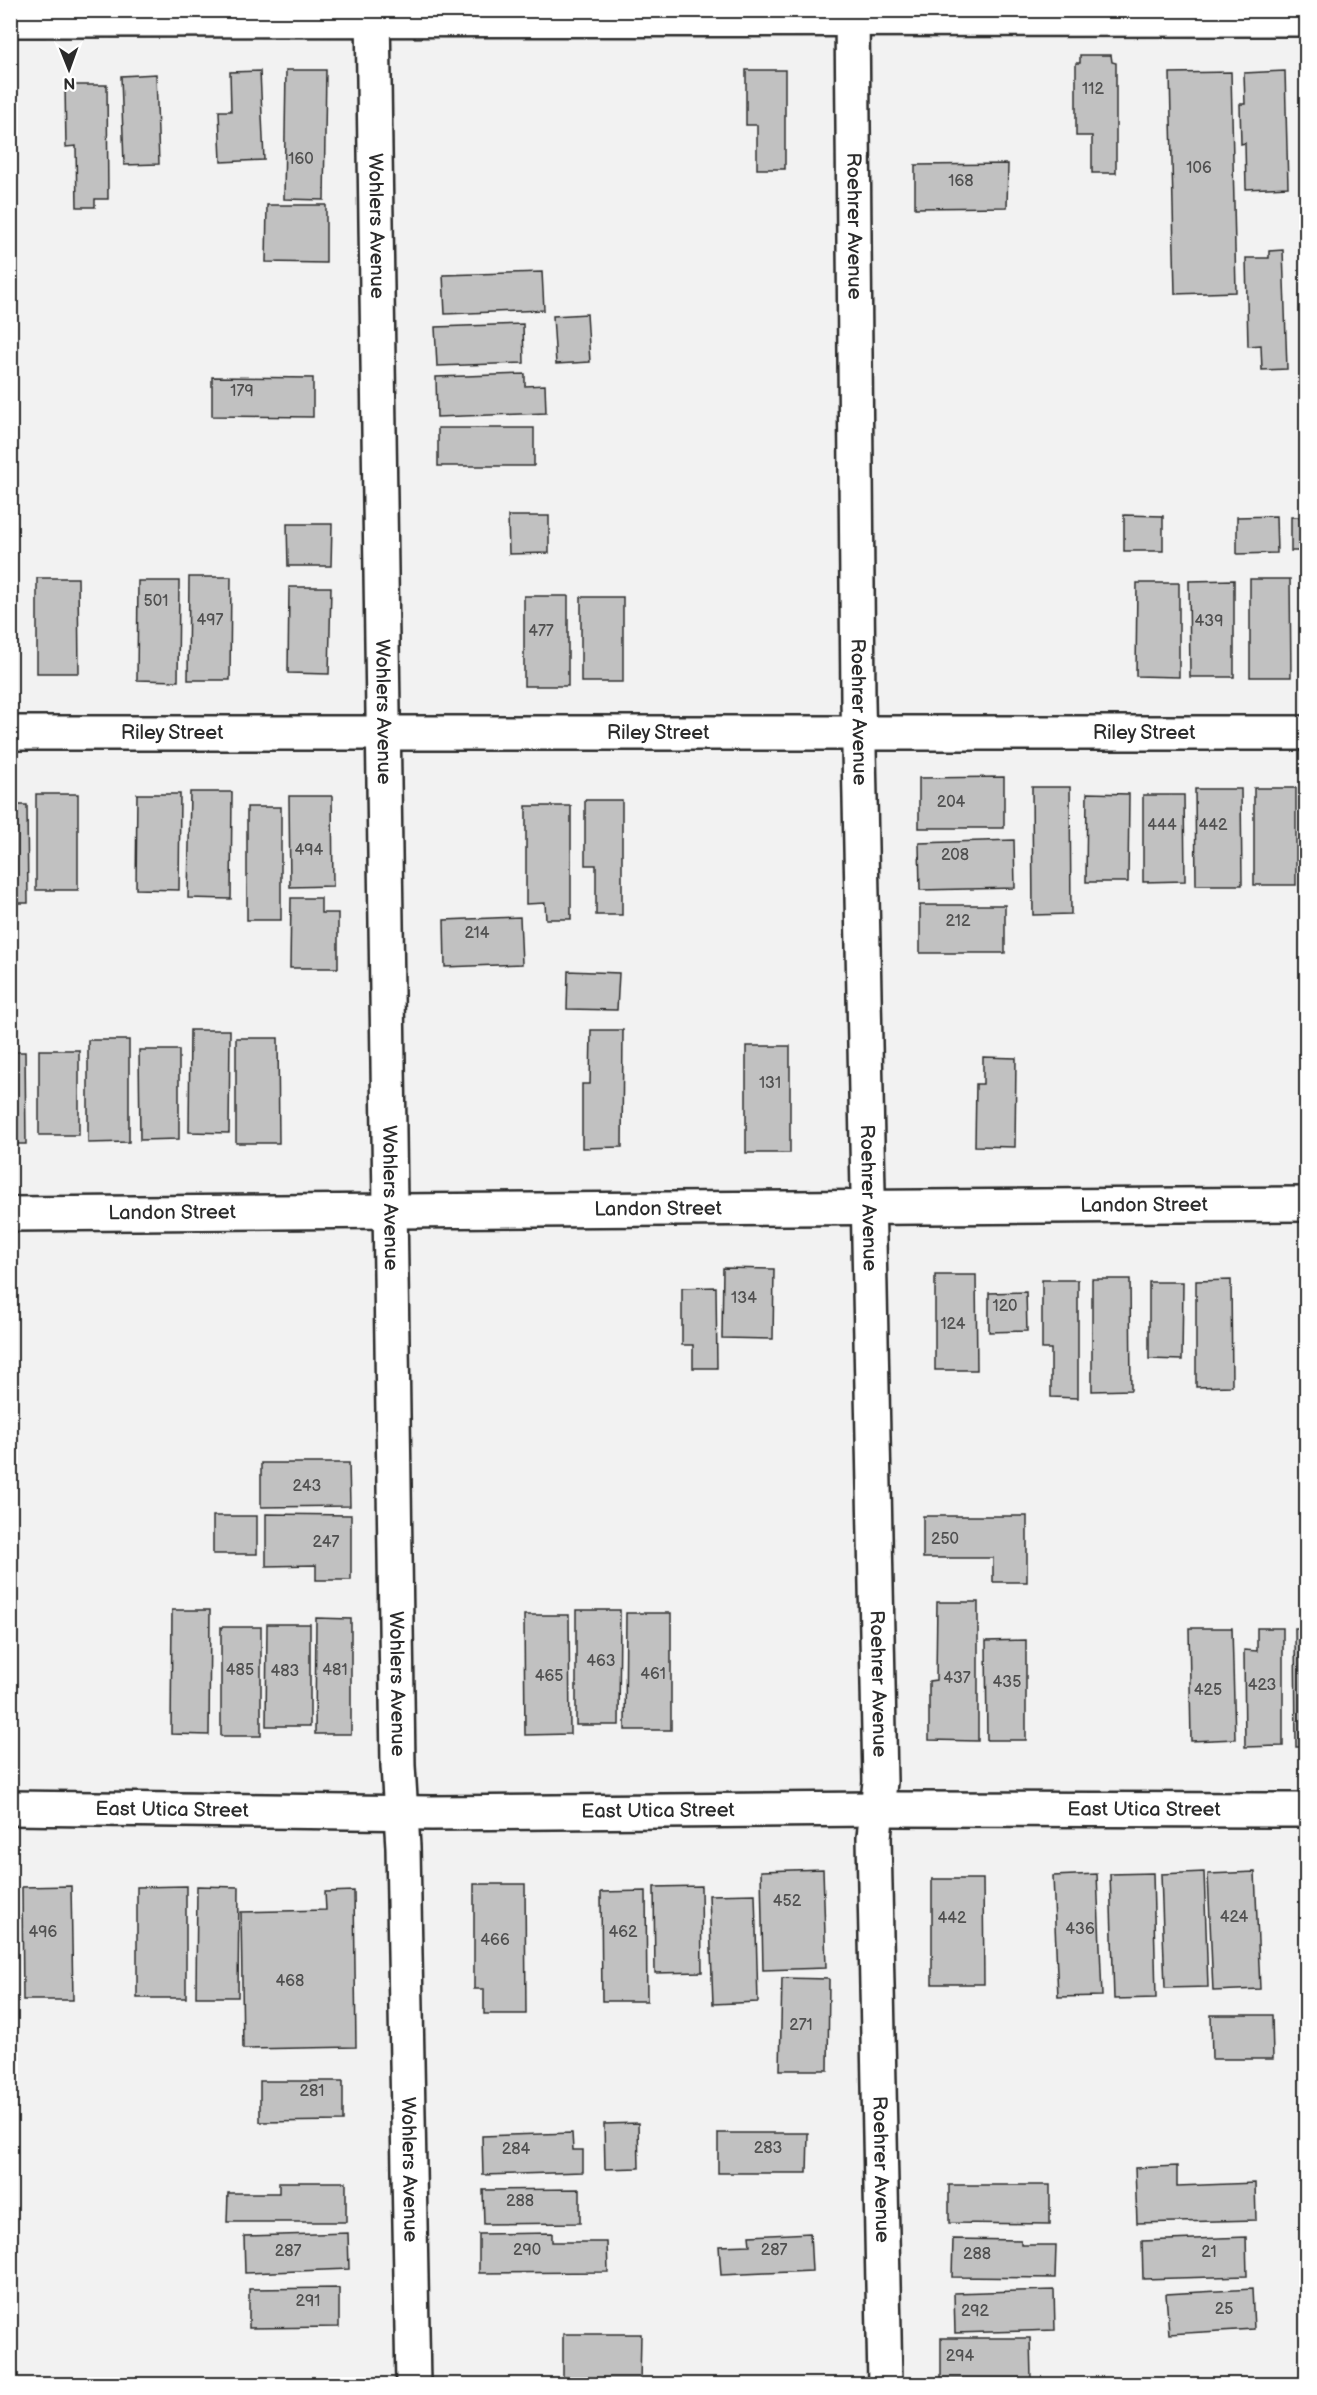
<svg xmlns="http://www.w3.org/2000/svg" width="1317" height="2395" font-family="'Balsamiq Sans',sans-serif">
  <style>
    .building { fill: #c1c1c1; stroke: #2b2b2b; stroke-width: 1.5 }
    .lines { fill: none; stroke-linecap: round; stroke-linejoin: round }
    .minor-casing { stroke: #2b2b2b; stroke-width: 38 }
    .minor { stroke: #fff; stroke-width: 33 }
    .labels { text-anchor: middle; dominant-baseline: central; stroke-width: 5; stroke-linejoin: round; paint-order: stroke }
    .number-label { font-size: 16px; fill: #505050 }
    .street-label { font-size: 20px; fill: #2b2b2b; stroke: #fff }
  </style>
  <rect width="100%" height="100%" fill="#f2f2f2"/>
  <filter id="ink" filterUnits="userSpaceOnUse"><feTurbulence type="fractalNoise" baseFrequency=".0167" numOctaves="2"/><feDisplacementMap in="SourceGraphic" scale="12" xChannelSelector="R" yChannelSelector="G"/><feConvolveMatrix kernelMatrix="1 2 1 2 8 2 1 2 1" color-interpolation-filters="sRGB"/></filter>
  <g filter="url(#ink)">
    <!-- building -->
    <g class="building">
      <path d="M1080 55H1111L1112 62 1116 63V173H1092V136H1076V63H1080Z"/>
      <path d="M286 70H326L324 200 284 199Z"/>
      <path d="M746 70H785V169H757V125H746Z"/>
      <path d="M260 71 264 160 221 162 219 111H231L230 72Z"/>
      <path d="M1285 71 1288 187 1246 189 1245 143 1241 144 1240 104H1245L1244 73Z"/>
      <path d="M1231 72 1236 292 1175 294 1170 73Z"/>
      <path d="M156 74 159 164 124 165 121 76Z"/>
      <path d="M65 85H107L108 199H95V207H77L76 146 66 147Z"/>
      <path d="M1008 164 1007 207 915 208V165Z"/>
      <path d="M267 205H326V263L266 262Z"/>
      <path d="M1283 250 1287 369 1262 370 1261 345 1248 346 1246 258H1269V251Z"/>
      <path d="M542 272 544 310 445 314 443 275Z"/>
      <path d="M587 314 590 362 556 364 553 316Z"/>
      <path d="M523 324 524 363 437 366 435 327Z"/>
      <path d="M525 374V386L545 385 546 413 437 417 436 377Z"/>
      <path d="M212 377 313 378V417L212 416Z"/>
      <rect x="438" y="428" width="96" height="38"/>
      <path d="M1124 515 1163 516V551H1124Z"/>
      <path d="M508 516H549V553L509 554Z"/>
      <path d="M1276 516 1277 553 1237 554V517Z"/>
      <rect x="1291" y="517" width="15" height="34"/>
      <path d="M287 524H332L331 566H288Z"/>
      <path d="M189 577H231L230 680H188Z"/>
      <path d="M37 578H78L79 673H37Z"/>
      <rect x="1305" y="578" width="1" height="102"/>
      <path d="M1250 579H1290L1291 677H1250Z"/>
      <path d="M1234 580V677H1190L1189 581Z"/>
      <path d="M138 581H179L178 681 137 680Z"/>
      <path d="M1137 583H1179V677L1136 676Z"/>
      <path d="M289 587H331L329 674 288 673Z"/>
      <rect x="524" y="596" width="44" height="90"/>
      <rect x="581" y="597" width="42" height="85"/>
      <path d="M1004 777V828H919V778Z"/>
      <path d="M1032 787H1070L1071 914 1033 915Z"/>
      <rect x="1254" y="788" width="42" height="97"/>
      <path d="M1195 789H1241L1242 885H1196Z"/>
      <path d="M190 792H232L231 899 188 898Z"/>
      <path d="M1087 793 1129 794 1128 882H1086Z"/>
      <rect x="36" y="794" width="42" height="96"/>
      <path d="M137 794H180L179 890 136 889Z"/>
      <path d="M1143 795H1184L1185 881 1143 882Z"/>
      <path d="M289 796H332L333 886 290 887Z"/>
      <path d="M585 800H622V915H596V865H585Z"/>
      <path d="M10 805H27L28 903H10Z"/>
      <path d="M526 806H571V919H546L545 903 526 904Z"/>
      <rect x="247" y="807" width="34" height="113"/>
      <path d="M1014 840 1015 888 920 890 919 843Z"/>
      <path d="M291 898H321V913H338V968H290Z"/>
      <rect x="920" y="905" width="85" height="48"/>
      <path d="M520 917 522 964 445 967 444 920Z"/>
      <path d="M568 971 619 973 617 1010 567 1009Z"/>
      <path d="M190 1030H230L229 1133 189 1132Z"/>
      <path d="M591 1030H623L622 1147 582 1148V1084H590Z"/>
      <path d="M236 1038H278L279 1143H236Z"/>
      <path d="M88 1040H129V1142L88 1143Z"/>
      <rect x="746" y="1046" width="44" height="107"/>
      <rect x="39" y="1050" width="40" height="85"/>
      <path d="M139 1050H179V1139L140 1140Z"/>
      <path d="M10 1052H25L26 1144H10Z"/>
      <path d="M983 1057 1016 1058 1015 1147 975 1146 976 1084H983Z"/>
      <path d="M723 1268 774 1269 773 1339 722 1338Z"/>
      <path d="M935 1275H976L977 1370H935Z"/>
      <path d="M1092 1279H1130L1131 1390 1092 1391Z"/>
      <path d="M1042 1280H1078V1398L1051 1397V1349H1042Z"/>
      <path d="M1231 1280 1232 1386 1196 1387V1281Z"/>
      <path d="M1149 1282H1183L1182 1360 1149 1359Z"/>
      <path d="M716 1287 717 1368H693V1345H682V1288Z"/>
      <path d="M1026 1292 1027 1331 989 1332V1293Z"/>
      <path d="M261 1463H349L350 1506 261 1507Z"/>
      <path d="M266 1514 351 1515V1580H316V1565L266 1566Z"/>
      <rect x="213" y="1516" width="44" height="38"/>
      <path d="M923 1516H1027V1582H993V1558H923Z"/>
      <path d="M937 1602H978V1741L929 1740V1681L936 1680Z"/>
      <path d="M172 1610H210L209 1735 171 1734Z"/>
      <path d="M576 1610H620L619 1725H576Z"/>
      <path d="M626 1613H671V1730H625Z"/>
      <path d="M524 1615H569L570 1734 525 1735Z"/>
      <path d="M316 1618 351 1619V1734H315Z"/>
      <path d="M267 1624H310V1726H266Z"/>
      <rect x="221" y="1627" width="40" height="109"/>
      <path d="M1189 1628H1232L1235 1739 1191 1741Z"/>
      <path d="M1257 1628H1283V1746L1245 1747 1244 1650 1257 1651Z"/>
      <path d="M1295 1628H1306V1747H1296Z"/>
      <path d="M1026 1640V1740H987L986 1641Z"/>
      <path d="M823 1869 826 1968 763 1970 761 1871Z"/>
      <path d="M1204 1872 1208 1987 1165 1988 1161 1874Z"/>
      <path d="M1255 1872 1260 1989 1213 1991 1208 1874Z"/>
      <path d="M1153 1873 1156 1998 1114 1999 1110 1874Z"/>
      <path d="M1097 1874 1102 1996 1058 1997 1053 1876Z"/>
      <path d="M932 1879H983L984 1984H932Z"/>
      <path d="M474 1884H525L526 2014H484V1989H474Z"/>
      <path d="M71 1886 73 2000H23L22 1887Z"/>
      <path d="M186 1886V1998H137V1887Z"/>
      <path d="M197 1886 239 1887 238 1997H196Z"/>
      <path d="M701 1886 702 1972 655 1973 654 1887Z"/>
      <path d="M354 1891 356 2047 243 2049 241 1912 326 1910 325 1892Z"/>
      <path d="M646 1891 647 2001H602L601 1892Z"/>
      <path d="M755 1894 758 2002 713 2004 709 1895Z"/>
      <path d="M782 1978 829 1979 828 2070H780Z"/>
      <path d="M1211 2015H1272L1273 2059H1212Z"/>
      <path d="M260 2081H343V2121L260 2122Z"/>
      <path d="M638 2123 639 2168 605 2169 604 2124Z"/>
      <path d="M572 2133 573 2150H583V2172L483 2175 482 2136Z"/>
      <path d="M718 2133H808L807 2173H718Z"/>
      <path d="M1177 2166V2186L1255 2183 1256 2220 1137 2223 1135 2168Z"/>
      <path d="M279 2182H346V2222H227L228 2193H279Z"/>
      <path d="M949 2185H1050V2224L949 2223Z"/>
      <path d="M580 2189V2223L484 2224 483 2190Z"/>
      <path d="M348 2233 349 2269 245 2273 244 2236Z"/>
      <path d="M552 2233V2242H607L608 2272 479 2273V2234Z"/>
      <path d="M810 2233 812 2271 721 2275 719 2246 750 2245 749 2236Z"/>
      <path d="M1246 2237 1247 2276 1143 2279 1142 2241Z"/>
      <path d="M953 2239 1021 2240V2245H1056L1055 2278 952 2277Z"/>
      <path d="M339 2288V2327L249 2328V2289Z"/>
      <path d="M1252 2289 1254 2329 1169 2334 1166 2294Z"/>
      <path d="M1054 2290 1055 2330 955 2333 954 2293Z"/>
      <path d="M563 2334H641L640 2384H563Z"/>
      <path d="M941 2338H1030L1031 2379 941 2380Z"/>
      <path d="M318 2379 365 2380V2384H318Z"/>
    </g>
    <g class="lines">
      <!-- minor casing -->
      <g class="minor-casing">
        <g id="minor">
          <path id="s1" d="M373 10 398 1766 403 1847 413 2384"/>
          <path id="s2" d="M852 10 858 700 880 1782 874 1837 885 2384"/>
          <path d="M10 20 1306 19"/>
          <path id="s3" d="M10 733H1306"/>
          <path id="s4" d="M10 1214 1306 1204"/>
          <path id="s5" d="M10 1808 432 1813 878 1809 1306 1810"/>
        </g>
      </g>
      <!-- minor -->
      <use href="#minor" class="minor"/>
    </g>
  </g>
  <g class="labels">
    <!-- number labels -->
    <g class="number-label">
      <text x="1093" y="89">112</text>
      <text x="301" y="159">160</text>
      <text x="1199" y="168">106</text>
      <text x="961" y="181">168</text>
      <text x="242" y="391">179</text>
      <text x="156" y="601">501</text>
      <text x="210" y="620">497</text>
      <text x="1209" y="621">439</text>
      <text x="541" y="631">477</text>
      <text x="951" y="802">204</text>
      <text x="1162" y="825">444</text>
      <text x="1213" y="825">442</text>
      <text x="309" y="850">494</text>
      <text x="955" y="855">208</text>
      <text x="958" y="921">212</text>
      <text x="477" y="933">214</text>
      <text x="770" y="1083">131</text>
      <text x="744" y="1298">134</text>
      <text x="1005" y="1306">120</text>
      <text x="953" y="1324">124</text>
      <text x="307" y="1486">243</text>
      <text x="945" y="1539">250</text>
      <text x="326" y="1542">247</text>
      <text x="601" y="1661">463</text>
      <text x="240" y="1670">485</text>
      <text x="335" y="1670">481</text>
      <text x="285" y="1671">483</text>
      <text x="653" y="1674">461</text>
      <text x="549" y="1676">465</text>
      <text x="957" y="1678">437</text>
      <text x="1007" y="1682">435</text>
      <text x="1262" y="1685">423</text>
      <text x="1208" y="1690">425</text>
      <text x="787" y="1901">452</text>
      <text x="1234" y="1917">424</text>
      <text x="952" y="1918">442</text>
      <text x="1080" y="1929">436</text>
      <text x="43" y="1932">496</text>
      <text x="623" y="1932">462</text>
      <text x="495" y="1940">466</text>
      <text x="290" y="1981">468</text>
      <text x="801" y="2025">271</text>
      <text x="312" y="2091">281</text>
      <text x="768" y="2148">283</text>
      <text x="516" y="2149">284</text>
      <text x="520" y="2201">288</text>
      <text x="527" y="2250">290</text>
      <text x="774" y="2250">287</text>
      <text x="288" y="2251">287</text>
      <text x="1209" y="2252">21</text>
      <text x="977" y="2254">288</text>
      <text x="308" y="2301">291</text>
      <text x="1224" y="2309">25</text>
      <text x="975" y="2311">292</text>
      <text x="960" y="2356">294</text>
    </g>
    <!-- street labels -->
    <g class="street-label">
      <text stroke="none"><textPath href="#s1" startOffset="216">Wohlers Avenue</textPath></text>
      <text stroke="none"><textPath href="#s2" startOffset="216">Roehrer Avenue</textPath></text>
      <text stroke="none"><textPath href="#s1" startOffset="702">Wohlers Avenue</textPath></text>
      <text stroke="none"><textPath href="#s2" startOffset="702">Roehrer Avenue</textPath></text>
      <text stroke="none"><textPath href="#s3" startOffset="162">Riley Street</textPath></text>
      <text stroke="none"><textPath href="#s3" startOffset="648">Riley Street</textPath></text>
      <text stroke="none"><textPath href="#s3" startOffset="1134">Riley Street</textPath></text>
      <text stroke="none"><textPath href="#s1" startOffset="1188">Wohlers Avenue</textPath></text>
      <text stroke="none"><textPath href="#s2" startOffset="1188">Roehrer Avenue</textPath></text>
      <text stroke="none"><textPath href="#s4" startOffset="1134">Landon Street</textPath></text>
      <text stroke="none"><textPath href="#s4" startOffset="648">Landon Street</textPath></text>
      <text stroke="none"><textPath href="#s4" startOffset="162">Landon Street</textPath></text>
      <text stroke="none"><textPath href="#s1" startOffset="1674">Wohlers Avenue</textPath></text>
      <text stroke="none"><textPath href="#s2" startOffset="1674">Roehrer Avenue</textPath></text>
      <text stroke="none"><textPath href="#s5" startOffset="162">East Utica Street</textPath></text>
      <text stroke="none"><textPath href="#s5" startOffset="1134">East Utica Street</textPath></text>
      <text stroke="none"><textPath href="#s5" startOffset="648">East Utica Street</textPath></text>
      <text stroke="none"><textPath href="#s1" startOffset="2160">Wohlers Avenue</textPath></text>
      <text stroke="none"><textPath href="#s2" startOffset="2160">Roehrer Avenue</textPath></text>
    </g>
  </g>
  <!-- margin -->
  <rect width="1317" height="2395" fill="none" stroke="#fff" stroke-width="36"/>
  <rect x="18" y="18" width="1281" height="2359" fill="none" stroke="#2b2b2b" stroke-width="2" filter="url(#ink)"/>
  <!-- north arrow -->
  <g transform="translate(69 69) rotate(179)" stroke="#ffffff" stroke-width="4.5" paint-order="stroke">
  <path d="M0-4.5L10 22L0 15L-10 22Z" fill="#2b2b2b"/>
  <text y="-9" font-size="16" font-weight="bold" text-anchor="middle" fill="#2b2b2b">N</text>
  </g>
</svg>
